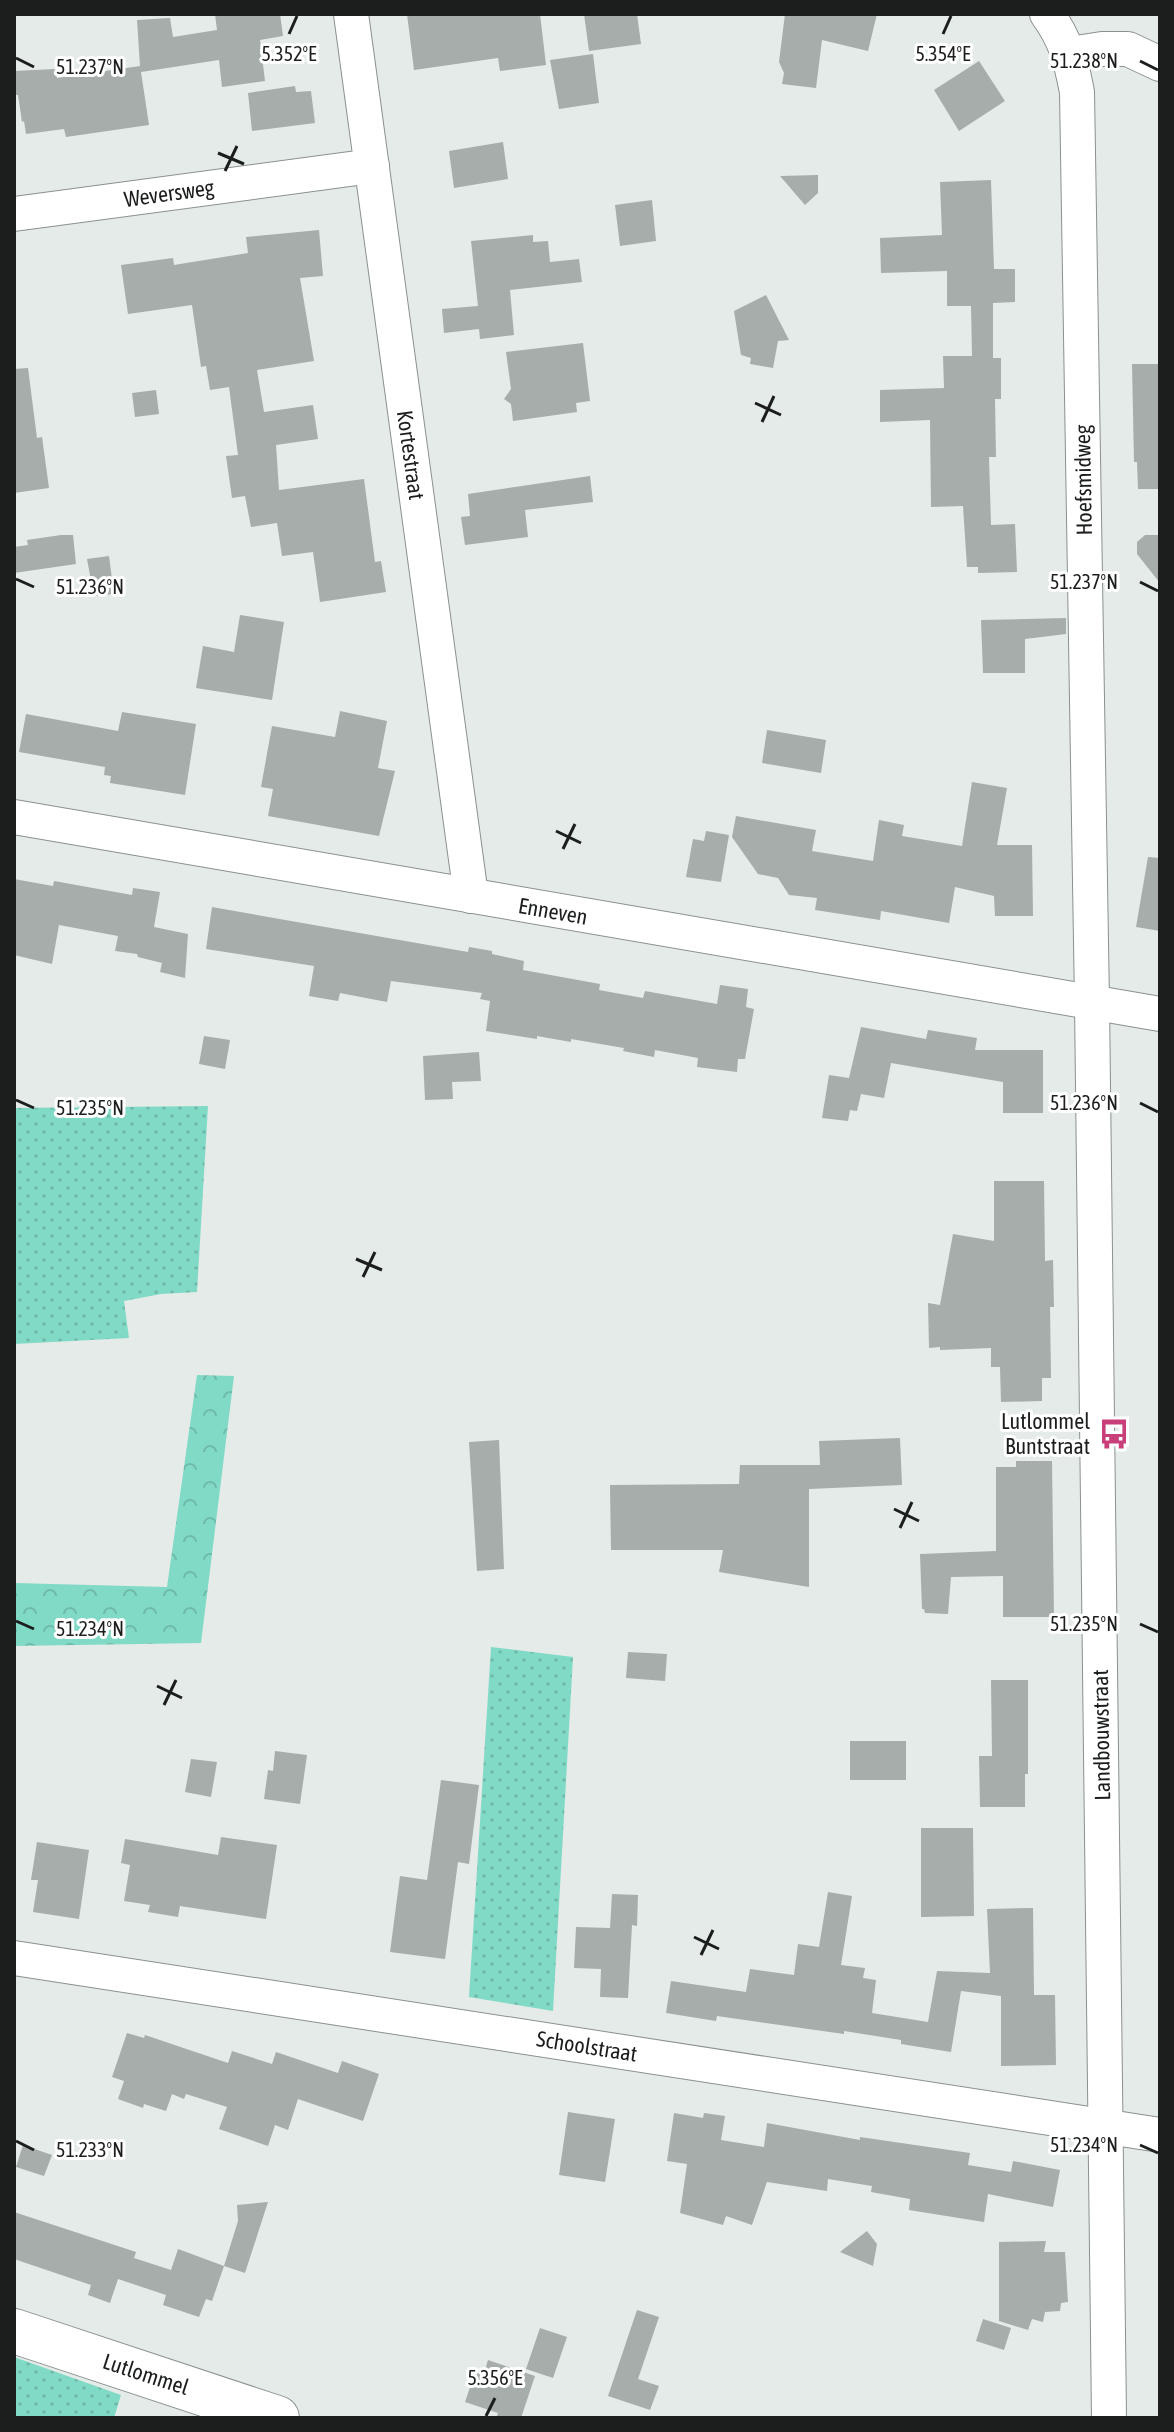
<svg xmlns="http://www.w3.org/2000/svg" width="1174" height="2432" font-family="'Asap Condensed',sans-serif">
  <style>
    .grass { fill: url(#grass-dots) }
    .forest { fill: url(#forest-crowns) }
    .building { fill: #a6adab }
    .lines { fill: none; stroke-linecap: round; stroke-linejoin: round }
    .minor-casing { stroke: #8a918f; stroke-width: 36 }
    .secondary-casing { stroke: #8a918f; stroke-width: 46 }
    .minor { stroke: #fff; stroke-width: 34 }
    .secondary { stroke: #fff; stroke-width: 44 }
    .ticks { fill: none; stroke: #1c1e1e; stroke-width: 3 }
    .labels { text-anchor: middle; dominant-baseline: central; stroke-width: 6; stroke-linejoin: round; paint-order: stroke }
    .street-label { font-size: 22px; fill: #1c1e1e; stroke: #fff }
    .poi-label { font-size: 22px; fill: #1c1e1e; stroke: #fff; text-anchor: end }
    .ticks-label { font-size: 20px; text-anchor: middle; fill: #1c1e1e; stroke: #fff; stroke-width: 6; stroke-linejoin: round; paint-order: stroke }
  </style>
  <defs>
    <pattern id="grass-dots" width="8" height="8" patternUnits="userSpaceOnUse" patternTransform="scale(2)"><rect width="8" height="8" fill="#81dac6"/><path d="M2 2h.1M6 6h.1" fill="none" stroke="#6fbbaa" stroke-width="1.8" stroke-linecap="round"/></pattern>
    <pattern id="forest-crowns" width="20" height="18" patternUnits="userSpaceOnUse" patternTransform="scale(2)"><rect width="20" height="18" fill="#81dac6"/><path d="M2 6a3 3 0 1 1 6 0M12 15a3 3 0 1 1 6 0" fill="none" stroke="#6fbbaa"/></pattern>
  </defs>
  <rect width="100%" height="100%" fill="#e4ebe9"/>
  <!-- grass -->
  <g class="grass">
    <path d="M208 1106 197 1292 161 1294 124 1301 129 1338 14 1344V1108Z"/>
    <path d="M491 1647 573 1657 553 2011 469 1997Z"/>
    <path d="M14 2357 121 2395 114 2418H14Z"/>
  </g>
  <!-- forest -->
  <path class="forest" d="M197 1375 234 1376 201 1643 14 1646V1583L167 1587Z"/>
  <!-- building -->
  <g class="building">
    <path d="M215 14H280L283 36 260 40 265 81 222 87 219 60 141 72 149 125 66 137 64 129 26 134 24 121 22 122 18 95H14V71L55 69 57 78 140 66 137 20 170 18 173 37 217 30Z"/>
    <path d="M407 14H540L546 65 500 71 498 58 414 70Z"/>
    <path d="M584 14H637L641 44 589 51Z"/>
    <path d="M785 14H877L868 51 822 40 816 88 782 84 784 73 779 62Z"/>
    <path d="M593 54 599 103 559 109 550 60Z"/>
    <path d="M979 61 1005 101 959 131 934 90Z"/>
    <path d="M295 86 296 92 311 91 315 123 252 131 248 93Z"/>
    <path d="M503 142 508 179 454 188 449 151Z"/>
    <path d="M818 175V193L805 205 780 176Z"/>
    <path d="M991 180 994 269H1015V302L993 303V358H1001V399H995L996 457H989L991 525 1015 524 1017 572 978 573V567H967L963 506 931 507 930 420 880 422V390L944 388 943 356H972L971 306H947V271L881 273 880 238 942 235 940 182Z"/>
    <path d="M652 200 656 241 620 246 615 205Z"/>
    <path d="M319 230 323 276 300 278 314 361 257 370 264 412 313 405 318 439 276 445 279 490 364 479 375 562 381 561 386 592 320 602 313 552 282 556 277 523 251 527 245 496 232 498 226 456 238 455 229 387 210 390 206 366 201 367 192 305 128 314 121 265 173 258 174 265 248 253 246 237Z"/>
    <path d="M533 235V242L548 241 550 262 579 259 582 282 510 290 514 335 480 339 479 329 444 333 442 309 478 306 471 241Z"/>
    <path d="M766 295 789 340 778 341 773 368 750 364 751 358 741 355 734 311Z"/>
    <path d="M583 343 590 401 576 403 577 412 513 421 511 404 504 399 511 389 506 352Z"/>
    <path d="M1132 364H1160V489H1138L1137 462H1134Z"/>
    <path d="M28 368 37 438 42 437 49 488 14 493V369Z"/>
    <path d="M156 390 159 414 135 417 132 393Z"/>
    <path d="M590 476 593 502 525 510 528 537 465 545 461 517 470 516 468 494Z"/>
    <path d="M61 535H73L76 564 14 573V547L28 545 27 540Z"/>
    <path d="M1145 535H1160V583L1137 554V542Z"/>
    <path d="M109 556 114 594 94 596 87 559Z"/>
    <path d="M240 615 284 622 272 700 196 688 203 646 234 652Z"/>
    <path d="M1066 618V634L1025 639V673H983L981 620Z"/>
    <path d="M340 711 387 721 378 768 395 771 379 836 268 816 273 789 261 787 272 726 335 737Z"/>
    <path d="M122 712 196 724 185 795 110 783 111 776 104 775 105 767 19 752 26 714 118 731Z"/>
    <path d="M767 730 826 740 821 773 762 763Z"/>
    <path d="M972 782 1007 788 997 845H1032L1033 916H995L994 896 955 887 949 923 881 911 880 920 815 910 817 898 789 895 778 878 758 874 732 837 736 816 816 830 812 851 873 861 879 820 904 825 902 836 962 846Z"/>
    <path d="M706 831 729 835 721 882 686 877 693 839 704 841Z"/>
    <path d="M1148 857 1160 858V931L1136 927Z"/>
    <path d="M14 879 53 886 54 881 132 895 133 888 160 892 154 927 188 934 185 978 160 972 162 963 138 957 137 954 115 951 118 936 59 925 52 964 14 955Z"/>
    <path d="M212 907 468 952 469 947 492 951V954L524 961 523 970 600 984 599 990 643 998 645 991 717 1004 720 985 748 989 746 1007 754 1009 745 1059H738L737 1072 697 1067 698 1058 655 1050 654 1057 623 1051 624 1048 571 1039V1042L537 1036V1039L486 1031 490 1001 480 999 482 993 391 981 387 1002 340 993 338 1001 309 996 314 966 206 949Z"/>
    <path d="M861 1027 926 1039 928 1030 977 1038 975 1050H1043V1113H1003V1082L891 1063 884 1098 861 1094 857 1111 850 1110 848 1121 822 1118 829 1075 849 1078Z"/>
    <path d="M204 1036 230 1040 225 1069 199 1064Z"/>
    <path d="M479 1052 481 1081 452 1082 453 1099 425 1100 423 1056Z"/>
    <path d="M994 1181H1044L1045 1261 1053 1260 1054 1307H1050L1051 1378H1042V1401L1001 1402 1000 1367H991V1348L940 1350V1347L929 1348 928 1303 940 1305 953 1234 994 1241Z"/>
    <path d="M900 1438 902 1485 809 1489V1587L719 1572 723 1550H611L610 1485 739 1484 740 1465H820L819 1441Z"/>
    <path d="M499 1440 504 1569 477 1571 469 1442Z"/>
    <path d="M1016 1461H1052L1054 1617H1003V1576L951 1577 948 1614 925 1613 924 1609H922L920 1554 996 1551V1467H1016Z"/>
    <path d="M628 1652 667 1654 665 1681 626 1678Z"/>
    <path d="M991 1680H1028V1774H1025V1807H980L979 1756H992Z"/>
    <rect x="850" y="1741" width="56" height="39"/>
    <path d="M275 1751 307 1755 300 1804 264 1799 268 1770 273 1771Z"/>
    <path d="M191 1759 217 1762 211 1797 185 1792Z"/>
    <path d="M441 1780 479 1785 469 1864 458 1862 445 1959 390 1952 400 1876 427 1880Z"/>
    <path d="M921 1828H973L974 1916 921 1917Z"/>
    <path d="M221 1837 277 1845 266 1919 180 1906 178 1917 148 1912 150 1905 124 1901 130 1865 121 1863 125 1839 218 1855Z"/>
    <path d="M37 1842 89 1850 79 1919 33 1912 38 1880H31Z"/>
    <path d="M828 1892 852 1896 841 1965 865 1968 863 1978 876 1980 872 2013 928 2022 937 1971 990 1973 987 1909 1033 1908 1034 1995H1055L1056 2065 1001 2066V1996L961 1991 951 2052 901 2044V2040L844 2031V2034L717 2016 716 2021 666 2013 671 1981 746 1992 750 1969 794 1975 798 1944 819 1947Z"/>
    <path d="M612 1894 638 1895 637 1926 632 1925 628 1998 600 1997 601 1969 574 1968 576 1927 610 1928Z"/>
    <path d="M127 2033 144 2038 145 2035 228 2063 232 2051 272 2064 276 2052 338 2073 342 2061 379 2074 363 2121 298 2099 288 2130 275 2125 268 2146 219 2129 227 2107 186 2094 184 2099 172 2094 166 2111 144 2104 143 2108 118 2099 124 2081 112 2077Z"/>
    <path d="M568 2112 615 2119 605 2182 559 2175Z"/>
    <path d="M674 2113 703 2118 704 2113 725 2116 721 2140 764 2147 767 2123 860 2140V2137L970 2153 968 2165 1011 2172 1013 2161 1060 2170 1053 2207 988 2194 984 2222 909 2210 910 2199 871 2192 872 2186 828 2179 827 2191 767 2182 752 2225 726 2216 723 2225 680 2213 687 2164 667 2161Z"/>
    <path d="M23 2145 52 2155 44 2176 16 2167Z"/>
    <path d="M268 2202 245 2273 224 2266 212 2301 206 2299 199 2317 163 2305 166 2295 118 2279 110 2303 88 2295 91 2285 14 2259V2212L136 2252 134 2258 171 2270 178 2249 224 2266 238 2221 237 2205Z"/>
    <path d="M867 2231 877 2244 873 2266 840 2252Z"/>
    <path d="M1046 2241 1044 2252H1065L1068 2302 1061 2303 1060 2311 1045 2312 1043 2322 1032 2319 1028 2330 999 2321V2242Z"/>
    <path d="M637 2310 659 2317 638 2379 659 2386 650 2410 608 2396Z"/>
    <path d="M983 2319 1011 2328 1004 2350 976 2341Z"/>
    <path d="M540 2328 567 2337 553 2378 526 2369Z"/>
    <path d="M488 2360 535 2376 521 2418H496L498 2413 465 2402 476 2370 484 2373Z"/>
  </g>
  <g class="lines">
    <!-- minor casing -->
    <g class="minor-casing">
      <g id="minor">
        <path d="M351 14 471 896"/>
        <path d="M1047 14C1066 40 1071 61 1077 92L1092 1003 1109 2418"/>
        <path d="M1070 54 1102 49H1128L1160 64"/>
        <path d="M14 214 372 166"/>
        <path d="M14 817 1160 1014"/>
        <path d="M14 1958 1160 2135"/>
      </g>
    </g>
    <!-- secondary casing -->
    <g class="secondary-casing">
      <path id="secondary" d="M14 2331 277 2418"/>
    </g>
    <!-- minor -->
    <use href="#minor" class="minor"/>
    <!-- secondary -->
    <use href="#secondary" class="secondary"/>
  </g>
  <!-- ticks -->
  <path class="ticks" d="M289 34 297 16M943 34 951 16M16 58 34 67M1140 61 1158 70M218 153 244 164M225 171 237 146M755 403 781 415M762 422 774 396M16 579 34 587M1140 582 1158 591M556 831 581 843M563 849 575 824M16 1100 34 1108M1140 1103 1158 1112M356 1259 382 1270M363 1277 375 1252M894 1509 919 1521M900 1528 912 1502M16 1621 34 1629M1140 1624 1158 1632M157 1686 182 1698M164 1705 176 1680M694 1937 719 1949M701 1955 713 1930M16 2141 34 2150M1140 2145 1158 2153M486 2416 495 2398"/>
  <!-- icons -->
  <defs>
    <g id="bus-bare" transform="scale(2.4)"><path d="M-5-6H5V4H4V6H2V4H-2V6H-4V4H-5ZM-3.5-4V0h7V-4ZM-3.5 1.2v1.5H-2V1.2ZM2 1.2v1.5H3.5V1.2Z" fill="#c83f79" stroke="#fff" stroke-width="2.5" paint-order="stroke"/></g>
  </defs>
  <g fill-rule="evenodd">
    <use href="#bus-bare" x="1114" y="1434"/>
  </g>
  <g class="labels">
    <!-- street labels -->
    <g class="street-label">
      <text transform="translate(169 193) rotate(-8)">Weversweg</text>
      <text transform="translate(411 455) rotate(82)">Kortestraat</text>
      <text transform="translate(1083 480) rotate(-91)">Hoefsmidweg</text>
      <text transform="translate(553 911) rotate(10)">Enneven</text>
      <text transform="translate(1101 1735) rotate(-91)">Landbouwstraat</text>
      <text transform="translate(587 2046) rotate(9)">Schoolstraat</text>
      <text transform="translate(146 2374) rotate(18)">Lutlommel</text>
    </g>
    <!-- poi labels -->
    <g class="poi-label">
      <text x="1090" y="1421">Lutlommel<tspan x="1090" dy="25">Buntstraat</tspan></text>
    </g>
  </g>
  <g class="ticks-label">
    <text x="289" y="61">5.352°E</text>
    <text x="943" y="61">5.354°E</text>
    <text x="1084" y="68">51.238°N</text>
    <text x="90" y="74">51.237°N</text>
    <text x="1084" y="589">51.237°N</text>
    <text x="90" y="594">51.236°N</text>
    <text x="1084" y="1110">51.236°N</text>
    <text x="90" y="1115">51.235°N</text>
    <text x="1084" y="1631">51.235°N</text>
    <text x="90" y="1636">51.234°N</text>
    <text x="1084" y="2152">51.234°N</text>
    <text x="90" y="2157">51.233°N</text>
    <text x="495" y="2385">5.356°E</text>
  </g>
  <!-- border -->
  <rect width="1174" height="2432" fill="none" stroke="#1c1e1e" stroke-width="32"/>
</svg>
